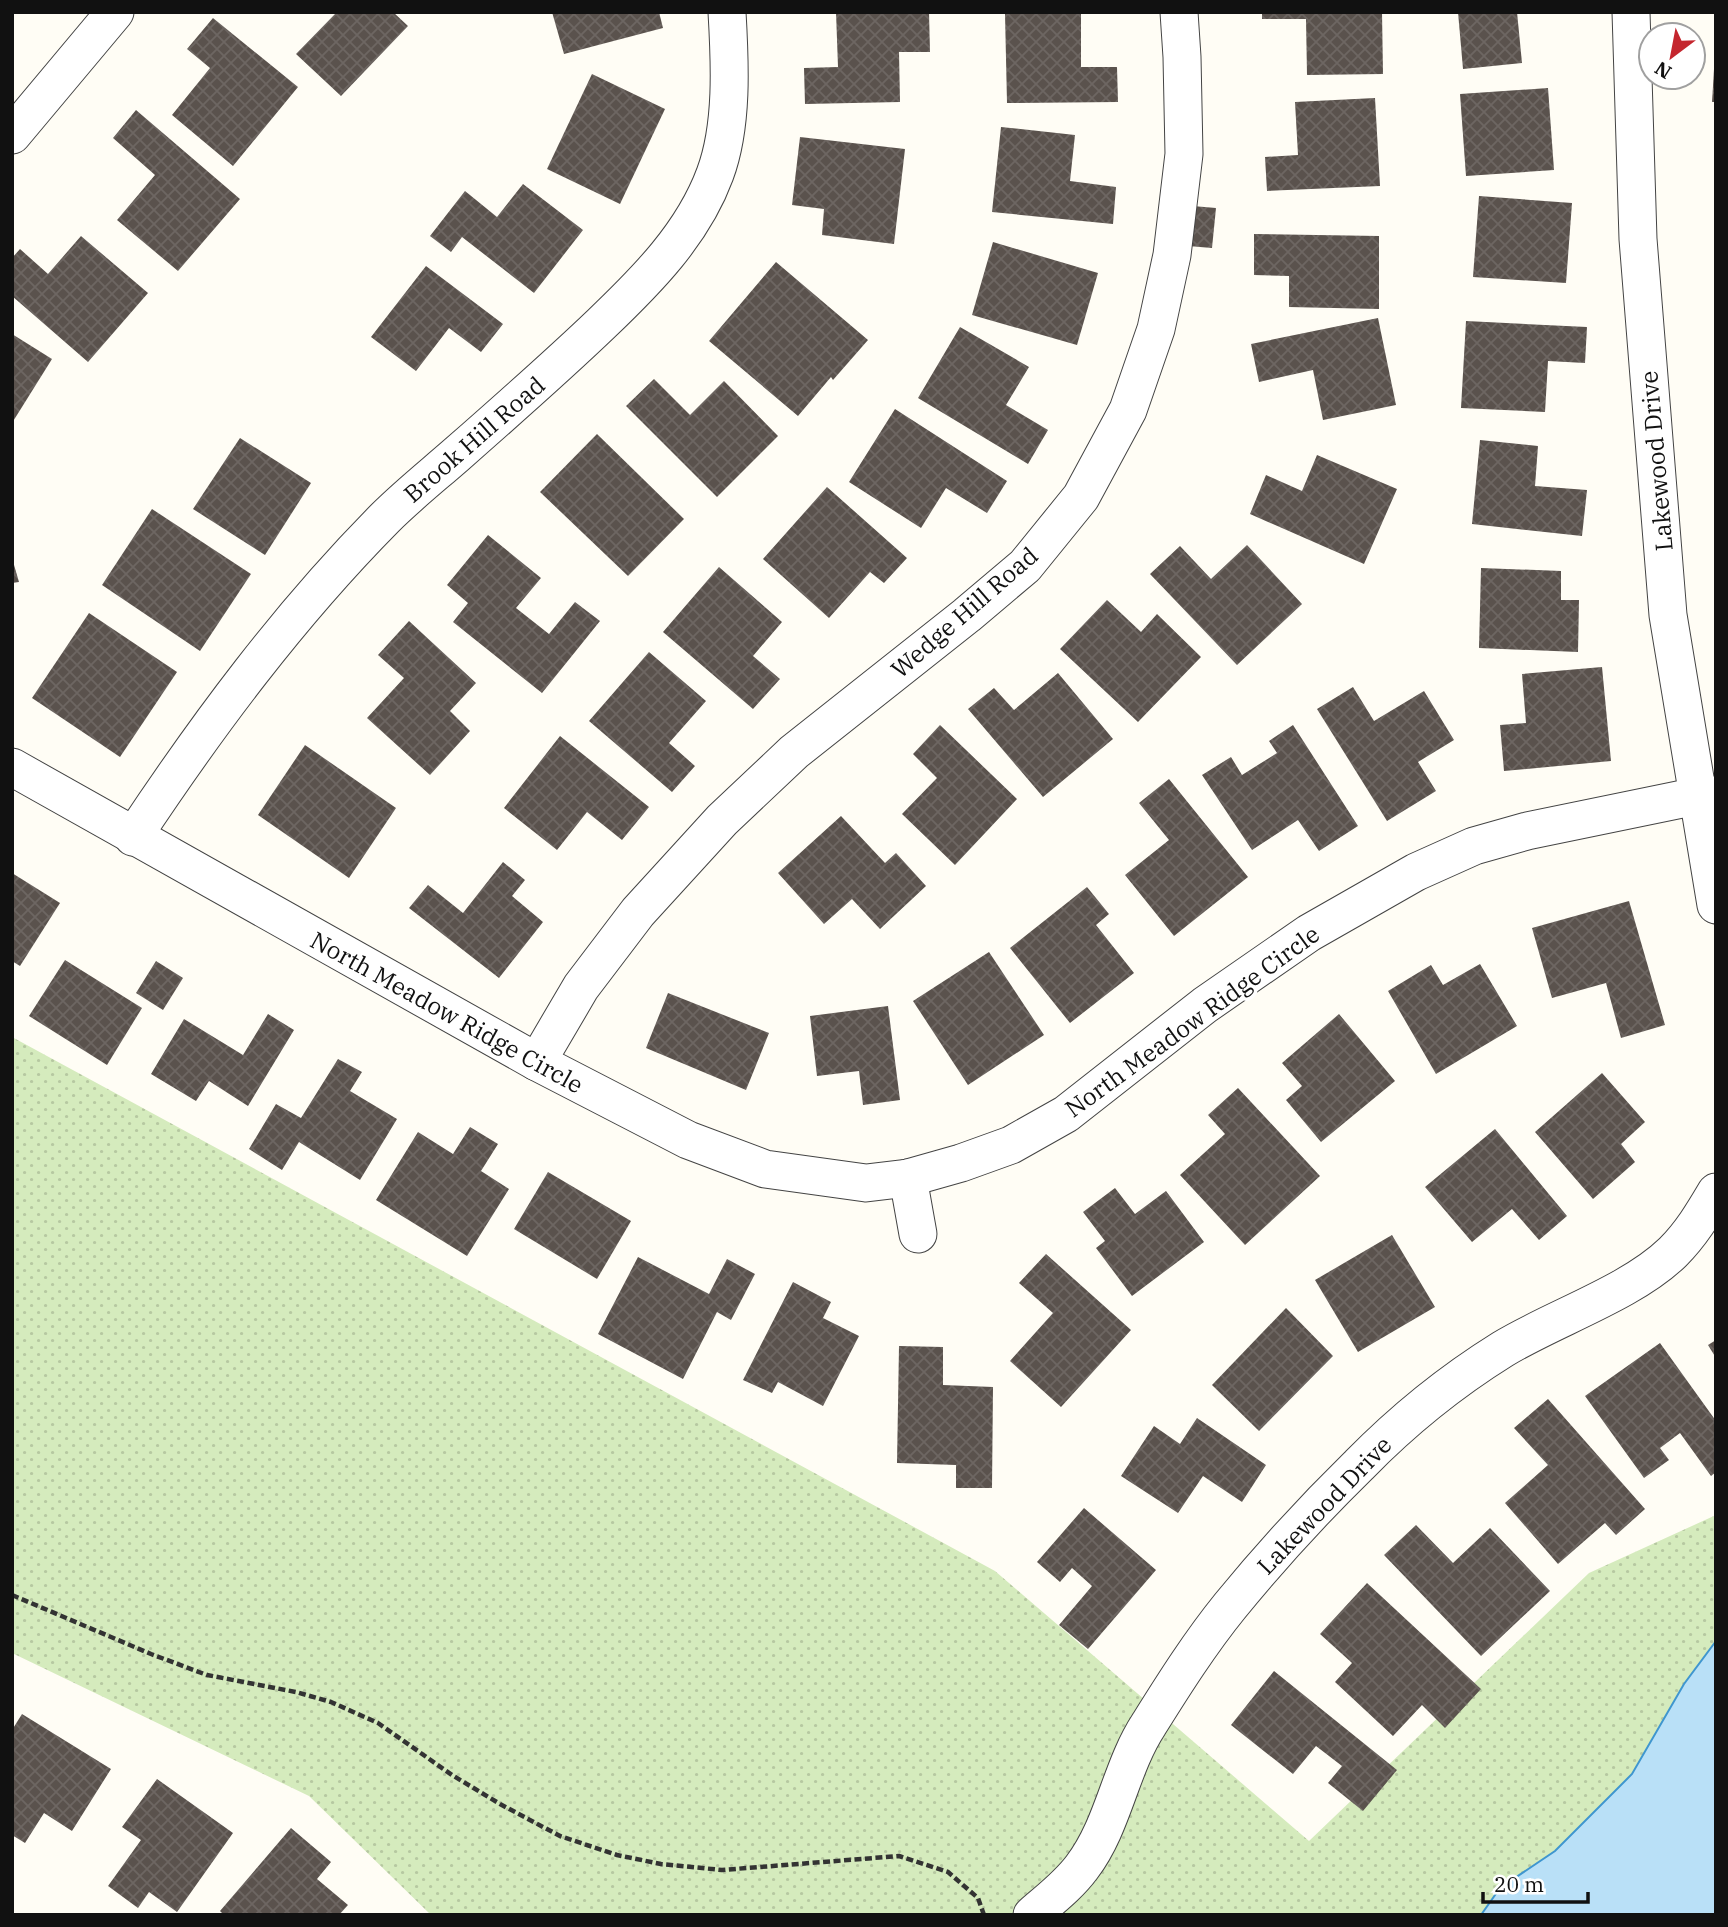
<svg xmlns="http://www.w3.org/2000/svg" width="1728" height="1927" font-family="'IBM Plex Serif',serif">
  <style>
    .grass { fill: url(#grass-dots) }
    .water { fill: #b9e0f7; stroke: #3f96cf; stroke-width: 2 }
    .building { fill: url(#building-cross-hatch) }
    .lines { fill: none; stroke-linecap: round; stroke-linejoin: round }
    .minor-casing { stroke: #444; stroke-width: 39 }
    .path { stroke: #333; stroke-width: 4.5; stroke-dasharray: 7 3.5; stroke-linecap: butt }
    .minor { stroke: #fff; stroke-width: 37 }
    .labels { text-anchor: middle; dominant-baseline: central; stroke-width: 7; stroke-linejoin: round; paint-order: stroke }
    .street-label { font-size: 24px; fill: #111; stroke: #fff }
  </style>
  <defs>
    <pattern id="grass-dots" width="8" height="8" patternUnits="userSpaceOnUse" patternTransform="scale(1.75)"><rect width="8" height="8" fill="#d5ebbd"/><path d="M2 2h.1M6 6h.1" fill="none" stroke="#b6c8a1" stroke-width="1.8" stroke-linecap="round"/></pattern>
    <pattern id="building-cross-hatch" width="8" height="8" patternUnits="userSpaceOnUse" patternTransform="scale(1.75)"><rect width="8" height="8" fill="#5a524d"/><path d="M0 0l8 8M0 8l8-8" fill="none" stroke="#6d6662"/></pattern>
  </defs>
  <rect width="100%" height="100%" fill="#fffdf5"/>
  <!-- grass -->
  <path class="grass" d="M12 1037 995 1571 1309 1841 1589 1573 1716 1515V1915H431L309 1796 12 1653Z"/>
  <!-- water -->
  <path class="water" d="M1716 1641V1915H1481L1500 1888 1555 1851 1632 1774 1684 1684Z"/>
  <!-- building -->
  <g class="building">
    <path d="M334 12H393L408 26 341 96 296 54 335 14Z"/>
    <path d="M552 12H659L663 28 564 54Z"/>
    <path d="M836 12H929L930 52H899L900 102 805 104 804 68 838 67Z"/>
    <path d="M1081 12V67H1117L1118 102 1007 103 1005 14Z"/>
    <path d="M1262 12H1382L1383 74 1307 75 1306 19H1262Z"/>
    <path d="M1458 12H1517L1522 63 1463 69Z"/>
    <path d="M213 18 298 87 233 166 172 115 210 68 187 49Z"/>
    <path d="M1714 69H1716V102H1712Z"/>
    <path d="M592 74 665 109 620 204 547 169Z"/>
    <path d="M1548 88 1554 170 1466 176 1460 94Z"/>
    <path d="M1375 98 1380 186 1267 191 1265 157 1298 155 1295 102Z"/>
    <path d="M136 110 240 199 178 271 117 220 155 175 113 138Z"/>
    <path d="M1001 127 1075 135 1070 181 1116 187 1113 224 992 212Z"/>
    <path d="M800 137 905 149 894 244 822 235 824 209 792 205Z"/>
    <path d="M523 184 583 230 534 293 462 237 451 252 430 236 465 191 497 217Z"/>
    <path d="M1479 196 1572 203 1566 283 1473 277Z"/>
    <path d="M1181 205 1216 208 1212 248 1176 245Z"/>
    <path d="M1254 234 1379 236V309L1289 307V276L1254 275Z"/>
    <path d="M81 236 148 293 88 362 12 296V258L20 249 48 274Z"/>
    <path d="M993 242 1098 273 1077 345 972 315Z"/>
    <path d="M776 262 868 340 833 380 831 377 798 416 709 341Z"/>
    <path d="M426 266 503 324 481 352 449 328 416 371 371 337Z"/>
    <path d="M1378 318 1396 405 1323 420 1313 370 1259 382 1251 344Z"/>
    <path d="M1466 321 1587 327 1585 363 1548 361 1545 412 1461 408Z"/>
    <path d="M960 327 1029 367 1006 405 1048 430 1028 464 918 398Z"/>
    <path d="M12 334 52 359 12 423Z"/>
    <path d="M654 379 690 415 724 381 778 436 717 497 626 406Z"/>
    <path d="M895 409 1007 481 987 513 946 488 921 528 849 482Z"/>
    <path d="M597 434 684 519 628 576 540 492Z"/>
    <path d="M240 438 311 483 265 555 193 509Z"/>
    <path d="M1480 440 1538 446 1535 486 1587 490 1582 536 1472 524Z"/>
    <path d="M1317 455 1397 489 1364 564 1250 514 1266 475 1302 491Z"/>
    <path d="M827 487 907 558 884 583 870 572 829 618 763 559Z"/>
    <path d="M152 509 251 574 200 651 102 585Z"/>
    <path d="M488 535 541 578 516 608 549 634 575 602 600 621 542 693 453 622 468 603 447 585Z"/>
    <path d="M1247 545 1302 604 1237 665 1150 574 1180 546 1211 579Z"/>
    <path d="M12 558 19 582 12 583Z"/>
    <path d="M719 567 782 622 753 656 780 679 753 709 663 632Z"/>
    <path d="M1481 568 1561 571V600H1579L1578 652 1479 648Z"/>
    <path d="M1107 600 1141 632 1157 614 1201 657 1138 722 1060 649Z"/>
    <path d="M89 613 177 672 120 757 32 698Z"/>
    <path d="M409 621 476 683 450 711 470 731 430 775 367 718 404 678 378 655Z"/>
    <path d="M649 652 706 701 669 743 695 766 672 792 589 721Z"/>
    <path d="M1602 667 1611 761 1504 771 1500 725 1526 723 1522 674Z"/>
    <path d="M1058 673 1113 739 1043 797 968 709 994 688 1014 710Z"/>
    <path d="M1353 687 1374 721 1424 691 1454 740 1418 762 1436 791 1387 821 1317 709Z"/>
    <path d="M940 725 1017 799 955 865 902 814 937 778 913 754Z"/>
    <path d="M1293 725 1358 826 1319 851 1298 820 1252 850 1202 775 1231 757 1242 775 1277 753 1269 741Z"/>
    <path d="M560 736 649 807 622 840 587 812 557 850 504 808Z"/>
    <path d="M305 745 396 808 349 878 258 815Z"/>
    <path d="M1169 779 1248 877 1174 936 1125 875 1169 840 1139 803Z"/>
    <path d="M841 816 885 863 896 853 926 886 880 929 852 899 824 924 778 873Z"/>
    <path d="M503 862 525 880 512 896 543 922 499 978 409 908 428 885 463 913Z"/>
    <path d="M12 873 60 903 20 966 12 961Z"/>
    <path d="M1087 887 1109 914 1096 925 1134 973 1070 1023 1010 948Z"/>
    <path d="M1629 901 1665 1025 1621 1038 1606 983 1552 998 1532 928Z"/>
    <path d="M989 952 1044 1035 968 1085 913 1001Z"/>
    <path d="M65 960 142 1008 107 1065 29 1016Z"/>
    <path d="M156 961 183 978 163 1010 136 993Z"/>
    <path d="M1480 964 1517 1026 1436 1074 1388 991 1431 965 1443 985Z"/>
    <path d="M668 993 769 1033 746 1090 646 1048Z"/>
    <path d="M888 1006 900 1100 863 1105 859 1071 817 1076 810 1016Z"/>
    <path d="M268 1014 294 1030 248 1106 209 1081 196 1101 151 1074 184 1019 243 1055Z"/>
    <path d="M1339 1014 1395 1081 1321 1142 1286 1100 1302 1086 1282 1063Z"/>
    <path d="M338 1059 362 1072 350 1091 397 1119 360 1180 299 1142 282 1170 249 1149 276 1104 301 1118Z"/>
    <path d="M1602 1073 1645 1122 1621 1144 1635 1162 1593 1199 1535 1132Z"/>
    <path d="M1238 1088 1320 1176 1245 1245 1180 1175 1225 1134 1208 1115Z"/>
    <path d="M470 1127 498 1144 481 1171 509 1189 467 1256 376 1200 418 1132 453 1154Z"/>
    <path d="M1495 1129 1567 1216 1539 1240 1512 1209 1472 1242 1425 1187Z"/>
    <path d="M548 1172 631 1221 597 1279 514 1229Z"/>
    <path d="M1115 1188 1135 1214 1166 1191 1204 1242 1132 1296 1096 1248 1105 1241 1083 1212Z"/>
    <path d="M1392 1235 1435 1307 1358 1352 1315 1280Z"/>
    <path d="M1046 1254 1131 1330 1061 1407 1010 1361 1053 1313 1019 1283Z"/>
    <path d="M638 1257 709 1294 727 1259 755 1274 731 1320 717 1312 683 1379 598 1334Z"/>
    <path d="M793 1282 831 1302 823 1318 859 1336 823 1406 778 1382 772 1393 743 1380Z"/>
    <path d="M1286 1308 1333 1356 1259 1431 1212 1385Z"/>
    <path d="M1716 1340V1358L1708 1345Z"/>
    <path d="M1660 1343 1716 1421V1472L1711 1476 1680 1433 1660 1448 1669 1460 1644 1478 1585 1396Z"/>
    <path d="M899 1346 943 1347V1385L993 1387 992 1488H956V1465L897 1463Z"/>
    <path d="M1548 1399 1645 1509 1616 1535 1605 1523 1558 1564 1505 1503 1548 1465 1514 1428Z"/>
    <path d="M1197 1418 1266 1465 1242 1502 1203 1476 1178 1513 1121 1476 1154 1426 1180 1444Z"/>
    <path d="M1084 1508 1156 1570 1088 1649 1059 1625 1092 1586 1072 1568 1060 1582 1037 1562Z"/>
    <path d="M1416 1525 1453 1563 1490 1528 1550 1591 1481 1656 1384 1555Z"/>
    <path d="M1367 1583 1481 1689 1445 1728 1422 1705 1393 1736 1335 1682 1352 1663 1320 1634Z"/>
    <path d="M1274 1671 1397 1770 1363 1811 1328 1783 1342 1766 1316 1746 1293 1774 1231 1725Z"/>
    <path d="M22 1714 111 1769 72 1831 44 1813 25 1843 12 1835V1730Z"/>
    <path d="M157 1779 233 1833 177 1912 149 1892 138 1908 108 1886 141 1840 122 1827Z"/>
    <path d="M291 1828 331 1862 317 1879 348 1905 339 1915H224L220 1911Z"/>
  </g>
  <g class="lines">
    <!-- minor casing -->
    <g class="minor-casing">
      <g id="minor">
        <path d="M1631 12 1638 239 1668 615 1716 905"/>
        <path d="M12 135 115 12"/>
        <path d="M12 767 537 1062 688 1140 765 1169 866 1183 908 1178 961 1163 1011 1145 1066 1114 1205 1005 1309 933 1416 872 1474 846 1527 831 1697 796 1716 795"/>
        <path d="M133 837C208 724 289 615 385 518 407 496 432 476 456 455 505 412 554 369 601 324 646 281 693 234 715 174 733 126 730 63 727 12"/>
        <path d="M537 1062 581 987 638 912 722 820 794 752 967 615 1025 566 1081 497 1128 410 1156 329 1172 255 1184 154 1182 57 1179 12"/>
        <path d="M908 1178 918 1234"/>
        <path d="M1032 1915C1049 1900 1068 1886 1082 1867 1114 1825 1120 1768 1149 1724 1174 1684 1200 1643 1230 1606 1270 1557 1314 1509 1359 1465 1402 1421 1450 1382 1503 1349 1554 1318 1631 1293 1673 1252 1691 1234 1703 1214 1716 1192"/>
      </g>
    </g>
    <!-- path -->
    <path class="path" d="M12 1595 151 1654 207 1675 296 1692 331 1702 378 1723 452 1775 500 1804 560 1836 617 1855 661 1864 722 1870 899 1856 948 1872 978 1898 984 1915"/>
    <!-- minor -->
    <use href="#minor" class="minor"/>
  </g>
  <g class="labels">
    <!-- street labels -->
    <g class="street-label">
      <text transform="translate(474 439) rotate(-41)">Brook Hill Road</text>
      <text transform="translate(1656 461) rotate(-95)">Lakewood Drive</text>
      <text transform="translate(964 612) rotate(-41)">Wedge Hill Road</text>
      <text transform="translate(447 1012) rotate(29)">North Meadow Ridge Circle</text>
      <text transform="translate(1192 1021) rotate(-36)">North Meadow Ridge Circle</text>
      <text transform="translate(1324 1505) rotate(-46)">Lakewood Drive</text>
    </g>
  </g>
  <!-- border -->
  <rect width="1728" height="1927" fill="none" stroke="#111111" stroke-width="28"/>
  <!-- north arrow -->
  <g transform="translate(1672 56) rotate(212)"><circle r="33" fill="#ffffff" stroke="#a0a0a0" stroke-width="2"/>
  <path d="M0-5L12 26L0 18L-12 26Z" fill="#c4262e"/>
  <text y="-10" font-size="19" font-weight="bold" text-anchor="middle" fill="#111111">N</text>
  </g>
  <!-- scale -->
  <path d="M1483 1892v10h105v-10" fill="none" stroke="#111111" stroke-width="3.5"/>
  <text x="1494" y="1892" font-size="21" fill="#111111" stroke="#ffffff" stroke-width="5" paint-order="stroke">20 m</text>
</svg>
